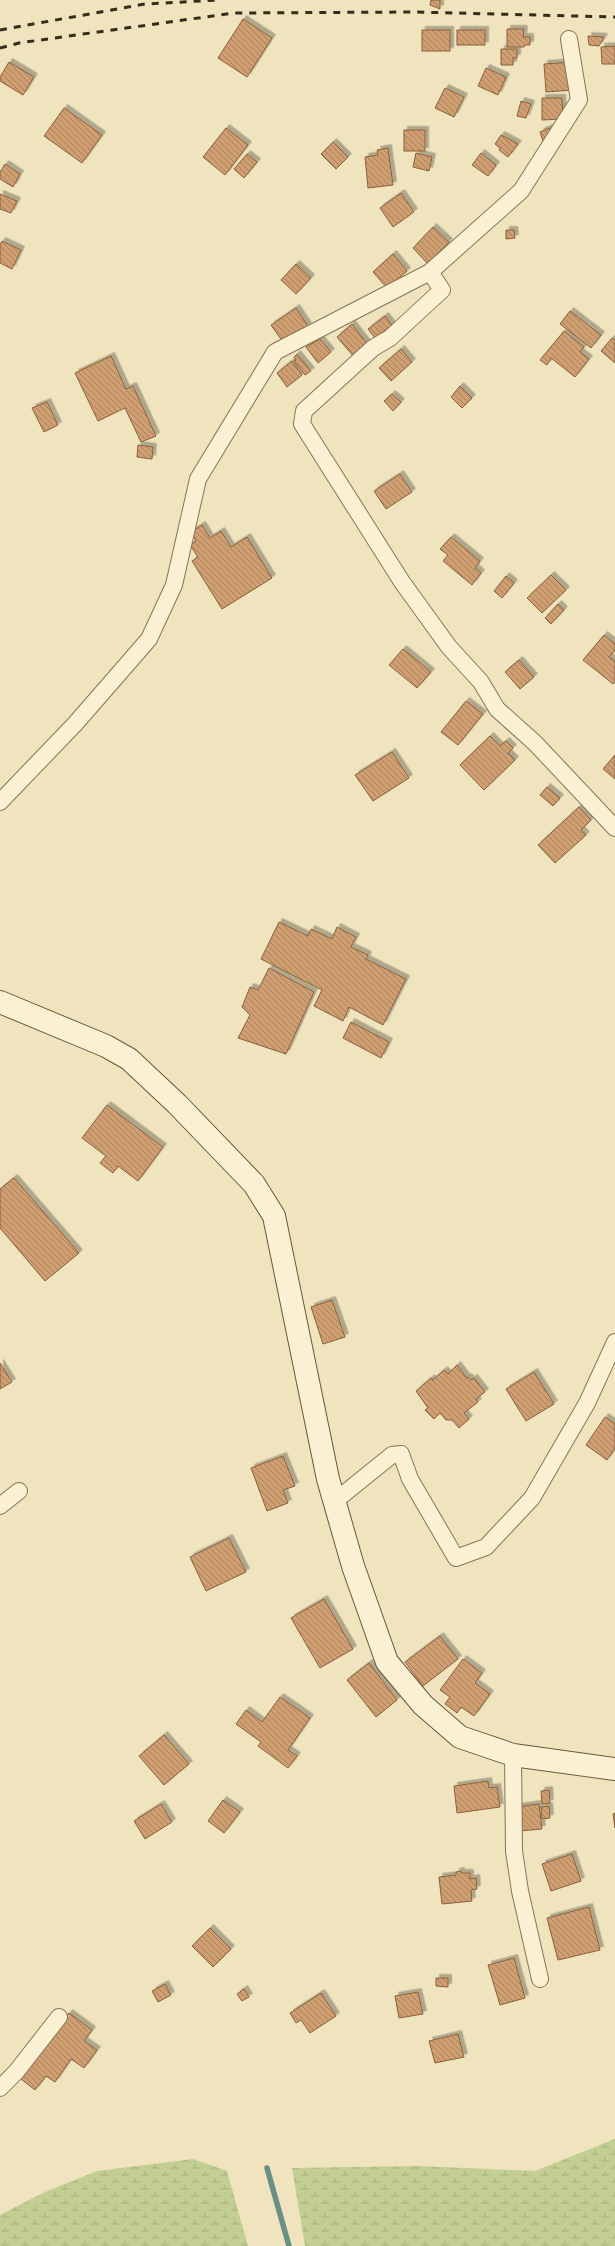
<svg xmlns="http://www.w3.org/2000/svg" width="615" height="2246" font-family="Georgia,serif">
  <style>
    .wetland { fill: url(#wetland-marsh) }
    .lines { fill: none; stroke-linecap: round; stroke-linejoin: round }
    .stream { stroke: #698f88; stroke-width: 5.5 }
    .building { fill: url(#building-back-hatch); stroke: #895f3b; filter: url(#shadow) }
    .minor-casing { stroke: #887456; stroke-width: 18 }
    .secondary-casing { stroke: #6a553a; stroke-width: 24 }
    .minor { stroke: #faf1d2; stroke-width: 16 }
    .secondary { stroke: #faf1d2; stroke-width: 22 }
    .rail { stroke: #372b1c; stroke-width: 3; stroke-dasharray: 7 7; stroke-linecap: butt }
  </style>
  <defs>
    <pattern id="wetland-marsh" width="20" height="14" patternUnits="userSpaceOnUse"><rect width="20" height="14" fill="#c3ce92"/><path d="M1 5h8M5 5V1M11 12h8M15 12V8" fill="none" stroke="#a8b17d"/></pattern>
    <pattern id="building-back-hatch" width="6" height="6" patternUnits="userSpaceOnUse"><rect width="6" height="6" fill="#cf9f72"/><path d="M-1 5l2 2M0 0l6 6M5-1l2 2" fill="none" stroke="#a9825d"/></pattern>
    <filter id="shadow"><feDropShadow dx="3.5" dy="-3.5" stdDeviation="0" flood-color="#0004"/></filter>
  </defs>
  <rect width="100%" height="100%" fill="#efe4be"/>
  <!-- wetland -->
  <g class="wetland">
    <path d="M615 2139V2246H305L292 2168 417 2166 535 2171Z"/>
    <path d="M193 2159 227 2171 248 2246H0V2215L45 2192 97 2171Z"/>
  </g>
  <g class="lines">
    <!-- stream -->
    <path class="stream" d="M267 2168 289 2246"/>
  </g>
  <!-- building -->
  <g class="building">
    <path d="M431 0H440V9L430 5Z"/>
    <path d="M243 19 272 38 247 77 218 58Z"/>
    <path d="M507 29H524L523 37H530V45H525L524 47H507Z"/>
    <rect x="422" y="30" width="28" height="21"/>
    <rect x="457" y="30" width="28" height="15"/>
    <path d="M588 36 604 37 599 46 589 45Z"/>
    <path d="M615 46V64H602L601 47Z"/>
    <path d="M501 49H517V58H513V65H501Z"/>
    <path d="M9 62 34 77 23 95 0 81V77Z"/>
    <path d="M572 62 574 90 546 92 544 64Z"/>
    <path d="M486 68 506 77 498 95 478 86Z"/>
    <path d="M445 88 464 97 454 117 435 108Z"/>
    <path d="M542 98H562L563 119 542 120Z"/>
    <path d="M521 101 531 104 526 118 517 116Z"/>
    <path d="M64 108 102 135 82 163 44 136Z"/>
    <path d="M226 128 248 145 225 175 203 157Z"/>
    <path d="M549 128 553 137 543 141 540 132Z"/>
    <rect x="404" y="130" width="21" height="21"/>
    <path d="M501 135 518 144 508 157 499 150 500 148 495 144Z"/>
    <path d="M333 142 348 157 336 169 321 154Z"/>
    <path d="M388 148 393 185 368 188 365 157 378 155 377 150Z"/>
    <path d="M416 153 432 157 429 171 413 167Z"/>
    <path d="M481 153 496 165 488 176 472 165Z"/>
    <path d="M247 154 257 162 244 178 234 169Z"/>
    <path d="M5 164 20 174 13 187 0 179V172Z"/>
    <path d="M401 193 414 212 393 227 380 208Z"/>
    <path d="M0 194 17 201 11 213 0 209Z"/>
    <path d="M433 227 449 242 428 264 413 248Z"/>
    <path d="M506 230H514L515 238 506 239Z"/>
    <path d="M2 241 21 250 12 269 0 263V245Z"/>
    <path d="M393 254 407 271 387 288 373 272Z"/>
    <path d="M296 264 311 278 296 294 281 280Z"/>
    <path d="M296 308 308 326 283 342 271 325Z"/>
    <path d="M570 311 601 335 591 348 560 324Z"/>
    <path d="M385 316 392 325 375 338 368 329Z"/>
    <path d="M352 324 368 345 354 357 337 337Z"/>
    <path d="M564 331 584 347 580 352 589 359 575 377 551 358 547 365 540 360Z"/>
    <path d="M612 338 615 340V363L601 351Z"/>
    <path d="M320 339 331 352 318 363 306 347Z"/>
    <path d="M401 349 412 362 391 381 379 368Z"/>
    <path d="M297 354 311 371 305 375 294 361 296 360 294 357Z"/>
    <path d="M111 356 126 389 133 386 156 436 141 442 125 408 98 421 75 373Z"/>
    <path d="M292 361 302 375 287 387 277 373Z"/>
    <path d="M460 386 472 398 462 408 451 397Z"/>
    <path d="M392 394 401 402 393 411 384 401Z"/>
    <path d="M47 402 58 425 44 432 32 408Z"/>
    <path d="M138 445 153 447 152 459 137 457Z"/>
    <path d="M400 474 412 492 386 509 374 491Z"/>
    <path d="M202 525 210 538 221 531 231 547 247 537 272 578 222 609 192 561 198 557 190 545 196 541 191 532Z"/>
    <path d="M451 537 480 561 475 568 481 573 472 585 443 561 448 555 440 549Z"/>
    <path d="M551 575 566 590 542 613 527 598Z"/>
    <path d="M506 576 514 583 502 598 494 591Z"/>
    <path d="M558 604 564 610 551 624 545 618Z"/>
    <path d="M604 635 615 644V650L609 657 615 661V682L613 684 583 660Z"/>
    <path d="M403 649 431 672 417 688 389 665Z"/>
    <path d="M519 660 534 677 520 689 505 672Z"/>
    <path d="M466 701 483 714 458 745 441 732Z"/>
    <path d="M490 736 500 746 506 741 513 748 508 753 515 760 484 790 460 765Z"/>
    <path d="M392 752 409 778 373 801 355 775Z"/>
    <path d="M615 755V779L603 769Z"/>
    <path d="M547 787 560 798 553 806 540 795Z"/>
    <path d="M579 807 591 820 581 830 586 835 555 863 538 845Z"/>
    <path d="M279 922 308 936 311 929 332 939 337 927 356 937 351 947 368 955 366 959 406 979 383 1025 349 1007 343 1021 314 1006 322 990 261 959Z"/>
    <path d="M269 968 314 992 286 1054 238 1038 250 1015 242 1007 250 987 258 990Z"/>
    <path d="M351 1022 389 1042 381 1058 343 1038Z"/>
    <path d="M107 1105 163 1147 138 1181 118 1166 113 1173 100 1163 106 1156 82 1138Z"/>
    <path d="M14 1178 79 1253 45 1281 0 1228V1189Z"/>
    <path d="M332 1300 345 1337 323 1344 311 1307Z"/>
    <path d="M0 1363 12 1382 0 1389Z"/>
    <path d="M457 1365 467 1378 468 1377 471 1380 474 1378 485 1392 476 1399 478 1402 464 1413 469 1419 459 1428 452 1420H446L440 1413 434 1419 425 1410 428 1408 416 1391 431 1378 433 1380 444 1370 448 1374Z"/>
    <path d="M534 1372 554 1404 526 1421 506 1389Z"/>
    <path d="M605 1417 615 1424V1448L607 1460 586 1445Z"/>
    <path d="M283 1456 295 1486 283 1490 288 1503 267 1511 251 1468Z"/>
    <path d="M229 1538 246 1572 206 1591 190 1557Z"/>
    <path d="M324 1599 353 1649 320 1668 291 1618Z"/>
    <path d="M440 1636 458 1659 423 1686 405 1662Z"/>
    <path d="M463 1659 482 1673 475 1683 490 1694 474 1716 461 1707 457 1713 445 1704 450 1697 440 1690Z"/>
    <path d="M369 1663 397 1700 376 1717 347 1680Z"/>
    <path d="M280 1697 310 1718 288 1750 297 1756 288 1768 258 1746 261 1742 236 1724 246 1710 262 1722Z"/>
    <path d="M164 1735 189 1764 164 1785 139 1756Z"/>
    <path d="M488 1781 489 1788 497 1787 500 1807 457 1813 454 1786Z"/>
    <path d="M549 1790 550 1803 542 1804 541 1791Z"/>
    <path d="M223 1800 240 1812 224 1833 208 1821Z"/>
    <path d="M161 1804 172 1822 145 1839 134 1821Z"/>
    <path d="M539 1804 542 1829 519 1831 516 1807Z"/>
    <path d="M549 1806 550 1818 542 1819 541 1807Z"/>
    <path d="M615 1813V1828L613 1814Z"/>
    <path d="M572 1854 581 1881 551 1891 542 1864Z"/>
    <path d="M461 1871V1873H470V1879L476 1878 477 1889 471 1890 472 1901 442 1904 439 1877 456 1875V1872Z"/>
    <path d="M589 1907 600 1950 558 1960 547 1918Z"/>
    <path d="M210 1928 231 1949 213 1967 192 1946Z"/>
    <path d="M514 1958 525 1998 500 2005 488 1965Z"/>
    <path d="M436 1978H448V1987L436 1986Z"/>
    <path d="M165 1984 171 1995 158 2002 152 1991Z"/>
    <path d="M244 1989 249 1997 242 2001 237 1994Z"/>
    <path d="M418 1992 423 2014 399 2018 395 1996Z"/>
    <path d="M321 1993 336 2016 310 2033 301 2020 296 2023 290 2013Z"/>
    <path d="M69 2013 92 2030 84 2041 97 2050 84 2068 71 2059 55 2082 46 2076 35 2090 21 2079Z"/>
    <path d="M458 2034 464 2057 435 2063 429 2041Z"/>
  </g>
  <g class="lines">
    <!-- minor casing -->
    <g class="minor-casing">
      <g id="minor">
        <path d="M430 272 442 290 390 338 373 348 304 411 302 424 402 582 449 647 481 682 497 709 535 743 615 828"/>
        <path d="M0 802 75 724 149 639 174 585 198 479 275 352 430 272 521 191 579 100 569 39"/>
        <path d="M335 1501 392 1455 401 1454 410 1479 456 1558 486 1547 532 1498 587 1403 615 1342"/>
        <path d="M0 1506 19 1491"/>
        <path d="M513 1755 514 1851 520 1891 540 1979"/>
        <path d="M0 2088 16 2072 59 2017"/>
      </g>
    </g>
    <!-- secondary casing -->
    <g class="secondary-casing">
      <path id="secondary" d="M0 1002 106 1046 129 1059 177 1104 254 1184 274 1216 328 1479 353 1566 387 1662 423 1705 460 1737 513 1755 615 1769"/>
    </g>
    <!-- minor -->
    <use href="#minor" class="minor"/>
    <!-- secondary -->
    <use href="#secondary" class="secondary"/>
    <!-- rail -->
    <g class="rail">
      <path d="M0 30 145 4 219 0"/>
      <path d="M0 48 19 43 234 13 415 12 615 17"/>
    </g>
  </g>
</svg>
